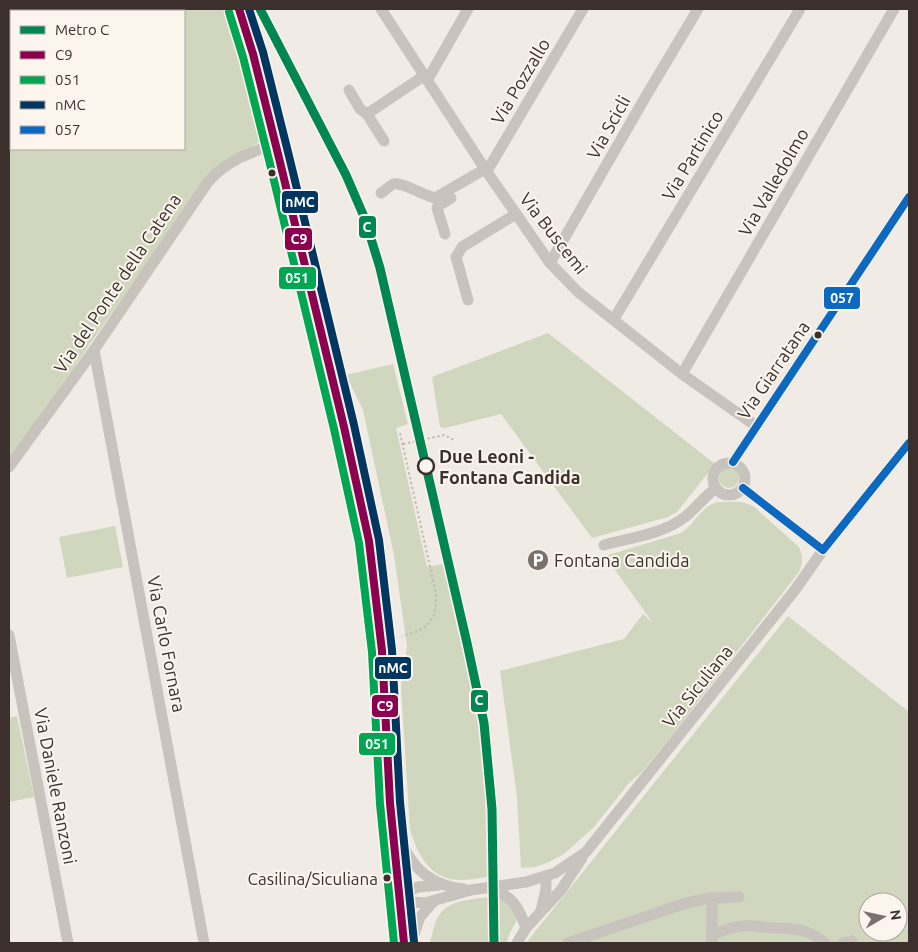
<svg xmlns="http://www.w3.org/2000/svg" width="918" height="952" font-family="Ubuntu,sans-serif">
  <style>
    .green { fill: #d1d6bf; fill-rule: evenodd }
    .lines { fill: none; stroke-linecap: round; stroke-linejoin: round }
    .path { stroke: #c2bbb6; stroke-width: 2; stroke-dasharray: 2.5 2.5; stroke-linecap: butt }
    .minor { stroke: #c9c3be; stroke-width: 11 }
    .major { stroke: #b8b1ad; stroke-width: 14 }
    .bus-1-casing { stroke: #fbf5ee; stroke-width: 11 }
    .bus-2-casing { stroke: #fbf5ee; stroke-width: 11 }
    .bus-3-casing { stroke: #fbf5ee; stroke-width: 11 }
    .bus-4-casing { stroke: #fbf5ee; stroke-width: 11 }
    .bus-1 { stroke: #8b004f; stroke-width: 8 }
    .bus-2 { stroke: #00a651; stroke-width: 8 }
    .bus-3 { stroke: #00365f; stroke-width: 8 }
    .bus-4 { stroke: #0c69bf; stroke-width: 8 }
    .metro-1-casing { stroke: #fbf5ee; stroke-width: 12 }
    .metro-1 { stroke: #008751; stroke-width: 9 }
    .bus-dot { fill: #3b302b; stroke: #fbf5ee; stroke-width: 2 }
    .stop-dot { fill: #fbf5ee; stroke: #3b302b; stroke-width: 2.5 }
    .labels { text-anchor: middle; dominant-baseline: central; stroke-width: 4; stroke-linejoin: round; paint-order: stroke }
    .bus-label { font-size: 17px; fill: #3b302b; stroke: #fbf5ee; text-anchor: end }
    .street-label { font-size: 18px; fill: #3b302b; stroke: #fbf5ee }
    .stop-label { font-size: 18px; font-weight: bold; fill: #3b302b; stroke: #fbf5ee; text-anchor: start }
    .poi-label { font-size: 18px; fill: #3b302b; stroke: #fbf5ee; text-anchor: start }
    .line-badge { stroke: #fbf5ee; stroke-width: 2 }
    .badge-label { font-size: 14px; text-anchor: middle; font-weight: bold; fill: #fff }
  </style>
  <rect width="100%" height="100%" fill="#f0ebe5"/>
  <!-- green -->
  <g class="green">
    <path d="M117 9H231L245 56 265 139 225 161 201 187 90 344 9 464V95L11 93V149H184V11H114Z"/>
    <path d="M548 333 715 464 677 512 668 517 592 538 501 414 445 428 440 427 432 377Z"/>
    <path d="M393 364 408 424 396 428 427 567 443 564 477 716 485 788 487 877C478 878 468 880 459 880 429 879 417 853 410 829L401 688 407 646 394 555 363 410 346 375Z"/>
    <circle cx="729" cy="478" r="10"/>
    <path d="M718 502H742L753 506 799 547C803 557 803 563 799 572L675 731 642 772 629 783 594 827 564 854 549 862 535 867 521 868 517 797 500 671 624 639 643 614 653 623 605 556 681 533C695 524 702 505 718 502Z"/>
    <path d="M115 526 123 567 67 578 59 537Z"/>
    <path d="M788 616 909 712V943H526ZM868 902H898V932H868Z"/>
    <path d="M17 716 34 797 9 802V718Z"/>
    <path d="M498 896 519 914C516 925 509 930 507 943H429C433 935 433 925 438 917 448 898 479 899 498 896Z"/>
  </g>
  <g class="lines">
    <!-- path -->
    <g class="path">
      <path d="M400 433 435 589C439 617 430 630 402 636"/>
      <path d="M403 444 444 435 454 440"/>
    </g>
    <!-- minor -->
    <g class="minor">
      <path d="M381 9 485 169 550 263 578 292 682 374 756 426"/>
      <path d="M428 79 468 9"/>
      <path d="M349 90 360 109 367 114 384 141"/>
      <path d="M367 114 425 75"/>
      <path d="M487 171 583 9"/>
      <path d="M381 193C385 191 390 185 394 184 403 182 424 196 435 198L485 169"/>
      <path d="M445 234 437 208 438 206 451 198"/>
      <path d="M550 263 646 96 698 9"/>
      <path d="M468 300 456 257 462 247 516 214"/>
      <path d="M614 319 800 9"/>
      <path d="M94 350 204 943"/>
      <path d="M682 374 894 9"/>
      <path d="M733 462 909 197"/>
      <circle cx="729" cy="479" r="16"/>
      <path d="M9 467 94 350 208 182C227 160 249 153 275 144"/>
      <path d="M743 488 823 550"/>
      <path d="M604 545C630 538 663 534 685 517 696 508 704 497 716 488"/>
      <path d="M9 635 68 943"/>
      <path d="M396 825C406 862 425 885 464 889"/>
      <path d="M489 888C512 896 518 905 526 928"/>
      <path d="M398 896 413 902 425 903 471 890 526 882 555 873 586 852 795 590 823 550 909 443"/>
      <path d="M398 896 418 887 439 885"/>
      <path d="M710 898 739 897"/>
      <path d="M541 911 546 889V876"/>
      <path d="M711 935C724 930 738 925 753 926 760 926 766 928 773 928 794 928 808 929 825 943"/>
      <path d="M411 943 420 917 434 901"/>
      <path d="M517 943 526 928 561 890 582 858"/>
      <path d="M568 943 686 903 710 898 712 905V943"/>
      <path d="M843 943 852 941"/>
    </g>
    <!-- major -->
    <path class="major" d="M239 9 253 54 279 158 344 427 369 541 376 592 382 651 390 803 404 943"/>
    <!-- bus-1 casing -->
    <g class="bus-1-casing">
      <path id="bus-1" d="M239 9 253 54 279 158 344 427 369 541 382 651 390 803 404 943"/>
    </g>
    <!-- bus-2 casing -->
    <g class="bus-2-casing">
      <path id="bus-2" d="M229 12 243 57 269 160 334 429 359 543 372 652 380 804 394 943"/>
    </g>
    <!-- bus-3 casing -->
    <g class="bus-3-casing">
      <path id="bus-3" d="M249 9 263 52 289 156 354 425 379 540 392 650 400 802 414 942"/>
    </g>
    <!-- bus-4 casing -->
    <g class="bus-4-casing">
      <g id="bus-4">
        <path d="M733 462 909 197"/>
        <path d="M743 488 823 550 909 443"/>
      </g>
    </g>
    <!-- bus-1 -->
    <use href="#bus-1" class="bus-1"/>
    <!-- bus-2 -->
    <use href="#bus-2" class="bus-2"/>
    <!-- bus-3 -->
    <use href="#bus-3" class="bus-3"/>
    <!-- bus-4 -->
    <use href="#bus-4" class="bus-4"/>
    <!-- metro-1 casing -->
    <g class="metro-1-casing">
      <path id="metro-1" d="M260 9 346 175 365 219 380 268 467 643 484 723 492 809 494 943"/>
    </g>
    <!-- metro-1 -->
    <use href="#metro-1" class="metro-1"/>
  </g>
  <!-- icons -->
  <defs>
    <g id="parking-disc" transform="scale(1.125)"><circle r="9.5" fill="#7a716c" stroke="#fbf5ee"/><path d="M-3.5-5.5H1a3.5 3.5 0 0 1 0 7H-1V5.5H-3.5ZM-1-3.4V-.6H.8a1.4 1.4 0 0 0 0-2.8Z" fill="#fff"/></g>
  </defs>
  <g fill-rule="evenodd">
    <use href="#parking-disc" x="538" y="560"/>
  </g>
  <!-- markers -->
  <g class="bus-dot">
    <circle cx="272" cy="173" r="4.5"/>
    <circle cx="818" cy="335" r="4.5"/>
    <circle cx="387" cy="878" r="4.5"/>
  </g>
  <circle class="stop-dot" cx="426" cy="466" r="8"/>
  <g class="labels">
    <!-- bus labels -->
    <g class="bus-label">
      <text x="378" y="878">Casilina/Siculiana</text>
    </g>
    <!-- street labels -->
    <g class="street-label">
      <text transform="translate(520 81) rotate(-59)">Via Pozzallo</text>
      <text transform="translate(608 127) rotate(-61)">Via Scicli</text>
      <text transform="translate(692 155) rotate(-59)">Via Partinico</text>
      <text transform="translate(773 182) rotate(-60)">Via Valledolmo</text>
      <text transform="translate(554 233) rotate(52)">Via Buscemi</text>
      <text transform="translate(117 283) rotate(-56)">Via del Ponte della Catena</text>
      <text transform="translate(773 370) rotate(-56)">Via Giarratana</text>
      <text transform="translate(167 644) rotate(79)">Via Carlo Fornara</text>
      <text transform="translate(697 686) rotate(-51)">Via Siculiana</text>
      <text transform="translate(56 786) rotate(79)">Via Daniele Ranzoni</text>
    </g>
    <!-- stop labels -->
    <g class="stop-label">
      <text x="439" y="456">Due Leoni -<tspan x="439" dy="21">Fontana Candida</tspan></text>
    </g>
    <!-- poi labels -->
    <g class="poi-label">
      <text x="554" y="560">Fontana Candida</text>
    </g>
  </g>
  <g class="line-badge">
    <rect x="281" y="190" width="38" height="24" rx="5" fill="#00365f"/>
    <rect x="358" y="215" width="19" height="24" rx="5" fill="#008751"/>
    <rect x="284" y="227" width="29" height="24" rx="5" fill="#8b004f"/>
    <rect x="278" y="266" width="39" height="24" rx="5" fill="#00a651"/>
    <rect x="823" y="286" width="38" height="24" rx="5" fill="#0c69bf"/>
    <rect x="374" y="656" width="38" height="24" rx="5" fill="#00365f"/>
    <rect x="470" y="689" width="19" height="24" rx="5" fill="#008751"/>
    <rect x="371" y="694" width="28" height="24" rx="5" fill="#8b004f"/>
    <rect x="358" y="732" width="38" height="24" rx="5" fill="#00a651"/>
  </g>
  <g class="badge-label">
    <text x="300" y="207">nMC</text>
    <text x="367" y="232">C</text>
    <text x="299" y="244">C9</text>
    <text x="297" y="283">051</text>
    <text x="842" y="303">057</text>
    <text x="393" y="673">nMC</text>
    <text x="479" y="705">C</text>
    <text x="385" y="711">C9</text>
    <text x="377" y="749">051</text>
  </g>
  <!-- border -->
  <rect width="918" height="952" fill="none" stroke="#3b302b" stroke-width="20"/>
  <!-- legend -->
  <rect x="10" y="10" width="175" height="140" fill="#fbf5ee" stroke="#aea6a0"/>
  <rect x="20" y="26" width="25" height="8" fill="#008751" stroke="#aea6a0"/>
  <text x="55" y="35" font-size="15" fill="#3b302b">Metro C</text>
  <rect x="20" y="51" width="25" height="8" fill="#8b004f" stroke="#aea6a0"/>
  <text x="55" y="60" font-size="15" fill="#3b302b">C9</text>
  <rect x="20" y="76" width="25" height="8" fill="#00a651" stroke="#aea6a0"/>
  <text x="55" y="85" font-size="15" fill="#3b302b">051</text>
  <rect x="20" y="101" width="25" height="8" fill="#00365f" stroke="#aea6a0"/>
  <text x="55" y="110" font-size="15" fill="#3b302b">nMC</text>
  <rect x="20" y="126" width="25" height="8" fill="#0c69bf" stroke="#aea6a0"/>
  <text x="55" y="135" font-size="15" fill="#3b302b">057</text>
  <!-- north arrow -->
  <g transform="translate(883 917) rotate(81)"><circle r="24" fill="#fbf5ee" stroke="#aea6a0"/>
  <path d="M0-4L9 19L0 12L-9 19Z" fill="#7a716c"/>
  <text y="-8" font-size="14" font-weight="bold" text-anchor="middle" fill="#3b302b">N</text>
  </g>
</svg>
